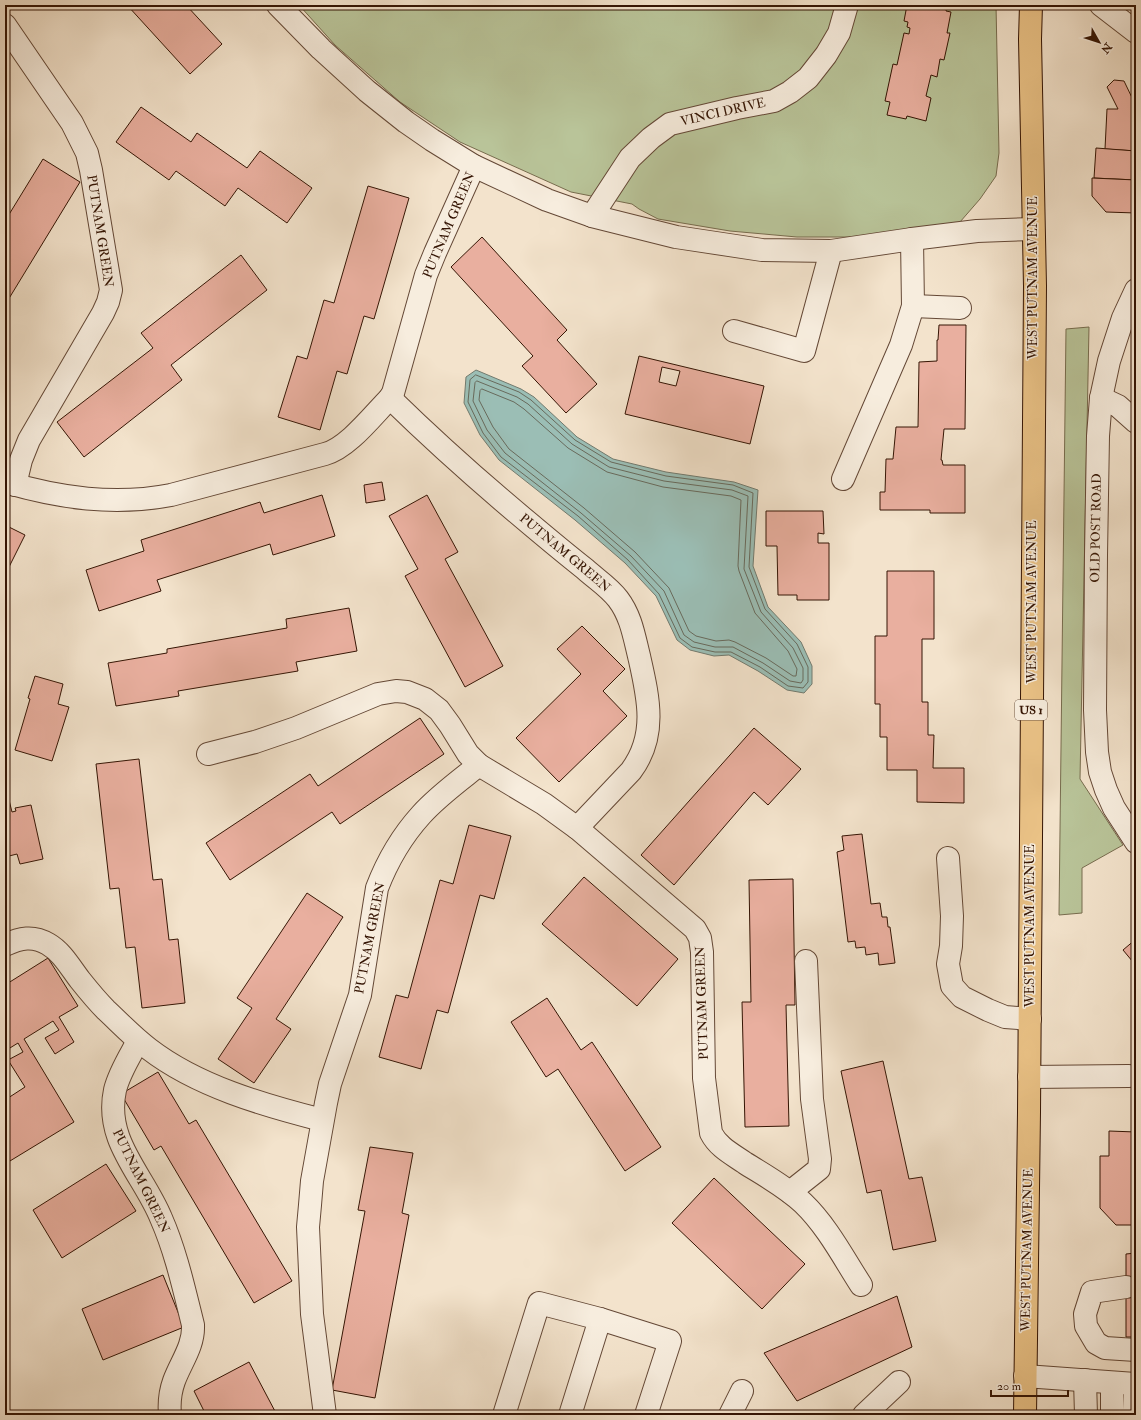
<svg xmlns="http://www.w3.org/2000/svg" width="1141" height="1420" font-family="'IM FELL Double Pica',serif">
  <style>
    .green { fill: #b9c499; stroke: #776c4e }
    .water { fill: #9bbeb5; stroke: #727a6e }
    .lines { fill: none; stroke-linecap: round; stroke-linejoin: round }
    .shore { stroke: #686a5c; stroke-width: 1 }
    .building { fill: #e9af9f; stroke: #351504; fill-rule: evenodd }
    .minor-casing { stroke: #644836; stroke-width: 24 }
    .major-casing { stroke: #351504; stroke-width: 24 }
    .minor { stroke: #f7edde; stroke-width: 22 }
    .major { stroke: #eac286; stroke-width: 22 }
    .labels { text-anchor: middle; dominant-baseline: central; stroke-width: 3; stroke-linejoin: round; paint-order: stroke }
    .shield { fill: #f7edde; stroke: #6f5645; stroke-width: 1 }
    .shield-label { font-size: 12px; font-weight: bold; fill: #351504 }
    .street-label { font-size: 13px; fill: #351504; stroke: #f7edde }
  </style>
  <rect width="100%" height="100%" fill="#f3e3cc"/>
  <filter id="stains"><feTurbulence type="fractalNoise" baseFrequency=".005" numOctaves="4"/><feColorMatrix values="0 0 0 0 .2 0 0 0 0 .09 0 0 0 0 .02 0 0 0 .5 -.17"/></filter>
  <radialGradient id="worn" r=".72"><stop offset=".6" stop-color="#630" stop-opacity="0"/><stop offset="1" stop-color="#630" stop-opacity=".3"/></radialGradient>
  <!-- green -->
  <g class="green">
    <path d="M299 5H996L999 153 996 176 980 199 960 222 936 231 848 237H797L730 231 658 219 639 209 632 204 571 192 460 142 400 102 335 45Z"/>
    <path d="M1089 327 1080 779 1123 845 1082 868V913L1059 915 1066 329Z"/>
  </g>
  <!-- water -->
  <path class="water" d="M476 370 521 389 534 397 577 437 613 459 666 472 734 482 758 490 753 566 768 607 801 642 812 666V684L804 693 787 690 758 671 729 655 714 656 690 650 677 640 656 596 625 563 575 520 499 460 480 435 464 403 466 377Z"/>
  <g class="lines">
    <!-- shore -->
    <g class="shore">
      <path d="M476 375 519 392 531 400 575 440 611 462 666 476 733 485 753 493 749 567 765 609 797 644 808 667V682L803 688 788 686 760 667 731 652H715L692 647 680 638 659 594 628 560 578 516 501 457 483 433 468 402 470 380Z"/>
      <path d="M477 381 517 397 528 404 572 444 609 467 664 481 732 490 748 496 744 569 761 612 793 648 803 668V680L801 683 790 681 763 663 733 647H715L694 642 684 635 664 591 631 556 581 513 505 453 487 430 473 401 475 383Z"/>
      <path d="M482 389 514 402 524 409 568 448 607 472 663 487 731 496 741 500 738 566 739 571 755 613 788 651 797 669 796 676H793L766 658 735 642 729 640 716 641 696 636 689 631 669 588 635 552 584 508 509 449 493 427 479 400 480 391Z"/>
    </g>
  </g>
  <!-- building -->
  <g class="building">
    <path d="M127 5H186L222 44 190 74Z"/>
    <path d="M907 5H947L946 11 951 12 947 33H950L944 60 940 59 937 77 931 75 926 96 931 98 926 121 907 116 906 119 887 115 890 102 885 101 893 64 897 65 904 33 909 34 910 28 907 27 908 22 904 21Z"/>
    <path d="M1114 80 1124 81 1136 106V111L1134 112 1132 134H1136V151L1105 149 1107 109H1118L1107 87Z"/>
    <path d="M141 107 191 142 197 133 247 168 260 151 312 188 287 223 238 188 225 206 176 171 169 180 116 142Z"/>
    <path d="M1096 148 1136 151V180L1094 178Z"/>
    <path d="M43 159 80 182 5 305V221Z"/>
    <path d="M1092 178 1136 180V213L1106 212 1092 196Z"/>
    <path d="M368 186 409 198 374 319 364 316 347 374 337 371 320 430 278 417 297 356 307 359 324 300 334 303Z"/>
    <path d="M482 237 567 330 557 340 597 384 566 413 522 366 533 356 451 267Z"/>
    <path d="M241 255 267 290 171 365 182 380 84 457 57 422 153 348 141 333Z"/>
    <path d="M939 325H966L965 429H944L941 460H942L943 465H965V513H930V510H880V492H885L886 459H893L896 427H918L919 362 937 361V340H938Z"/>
    <path d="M639 356 764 386 750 444 625 414ZM662 367 680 371 676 386 659 382Z"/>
    <path d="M382 482 385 500 366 503 364 485Z"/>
    <path d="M322 495 335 536 273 555 270 544 157 580 161 591 99 611 86 570 144 551 141 540 260 502 264 513Z"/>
    <path d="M427 495 458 552 445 559 503 666 465 687 405 576 418 569 389 516Z"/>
    <path d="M766 511H823L824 534 818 533V543H829V600H797V595H778L777 546H766Z"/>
    <path d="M5 525 25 535 5 575Z"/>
    <path d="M887 571H934V639H922V702H928V735H934L933 768H964V803L917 802V770H887V737H880V704H875V636H887Z"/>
    <path d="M349 608 357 651 296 662 298 671 178 691 179 696 116 706 108 663 167 653V649L287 628 286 619Z"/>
    <path d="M582 626 625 669 603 691 627 716 559 782 516 738 581 674 557 649Z"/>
    <path d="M35 676 63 684 58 704 69 707 52 761 15 750 30 699 28 698Z"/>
    <path d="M420 718 444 754 340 824 332 812 230 880 206 843 310 774 318 786Z"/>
    <path d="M754 728 801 769 768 805 754 792 674 885 641 855Z"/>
    <path d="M139 759 153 880 162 879 169 940 178 939 185 1003 142 1008 135 947 126 948 119 888 110 889 96 764Z"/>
    <path d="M9 800 12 812 16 811 15 808 31 805 43 859 20 864 17 854 5 857V801Z"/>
    <path d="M469 825 511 836 494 899 480 895 448 1013 437 1010 421 1069 379 1057 396 995 408 998 440 880 453 884Z"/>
    <path d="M862 834 871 904 880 903 882 917H887L888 927H890L895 963 879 965 878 953 866 955 865 947 856 948 855 941 848 942 837 852 844 850 842 836Z"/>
    <path d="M584 877 678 959 637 1006 542 924Z"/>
    <path d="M793 879 795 1005H786L789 1126 745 1127 742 1002H751L749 880Z"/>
    <path d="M307 893 343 917 276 1019 291 1029 254 1083 218 1059 252 1008 237 998Z"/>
    <path d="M1136 939V960L1133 962 1123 950Z"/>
    <path d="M48 958 78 1006 59 1017 74 1042 55 1054 45 1038 59 1030 53 1021 24 1039 74 1122 5 1164V1100L25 1087 8 1060 23 1052 18 1043 5 1051V985Z"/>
    <path d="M547 998 581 1050 592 1042 661 1147 625 1171 558 1069 546 1077 511 1022Z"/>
    <path d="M883 1061 909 1179 922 1177 936 1241 893 1250 881 1190 867 1193 841 1071Z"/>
    <path d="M158 1072 189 1124 196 1120 292 1281 254 1303 161 1146 154 1150 121 1094Z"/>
    <path d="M1109 1131 1136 1132V1225H1116L1100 1208V1156H1109Z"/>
    <path d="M370 1147 413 1153 402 1213 409 1215 375 1398 332 1390 365 1211 358 1210Z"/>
    <path d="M106 1164 136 1211 62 1258 33 1210Z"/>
    <path d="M714 1178 805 1264 762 1309 672 1223Z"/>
    <path d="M1136 1253V1337H1126V1254Z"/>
    <path d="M163 1275 184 1327 103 1360 82 1309Z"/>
    <path d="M897 1296 912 1347 797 1401 764 1353Z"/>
    <path d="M249 1362 277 1415H206L194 1391Z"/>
  </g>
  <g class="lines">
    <!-- minor casing -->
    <g class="minor-casing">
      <g id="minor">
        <path d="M278 5 321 49 367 91 406 122 432 140 474 166 547 200 592 216 676 237 762 250 831 251 912 239 977 231 1033 229"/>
        <path d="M1101 5 1136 32"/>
        <path d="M5 25 72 123 87 153 91 170 111 290 108 302 103 313 29 440 21 460 15 485"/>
        <path d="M592 216 630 158 651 138 670 124 737 108 774 101 790 92 808 78 826 55 839 33 847 5"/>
        <path d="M1136 290 1123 318 1109 361 1101 398 1098 436 1096 555 1095 710 1097 752 1100 772 1106 790 1114 808 1136 842"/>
        <path d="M913 306 960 308"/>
        <path d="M734 331 804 351 831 251"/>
        <path d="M390 398C435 442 481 483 529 523 548 539 566 554 585 569 596 579 609 587 618 599 631 616 634 636 639 656 648 696 658 735 631 771L577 828 695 929 700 938 702 952 704 1078 711 1133C718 1147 732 1154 745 1163 764 1175 786 1187 803 1203 827 1226 843 1257 861 1285"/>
        <path d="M1101 398 1118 406 1136 422"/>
        <path d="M843 479 901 345 913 306 912 239"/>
        <path d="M5 482C60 498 114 506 171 495L325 454C348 448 373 415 390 398L393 393 426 275 435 253 474 166"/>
        <path d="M208 754 255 742 296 728 378 694 396 691 407 692 425 699 439 710 450 725 468 754 479 765 544 804 577 828"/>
        <path d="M948 858 952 916 951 946 948 964 952 986 962 997 988 1010 1005 1017 1030 1019"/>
        <path d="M5 945C20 938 33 935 48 944 62 952 70 967 80 980 88 990 97 1001 106 1010 120 1023 133 1037 149 1049 197 1086 263 1105 322 1120"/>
        <path d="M138 1041C130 1056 119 1073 115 1090 104 1141 143 1174 161 1218 176 1252 184 1289 193 1325 194 1346 181 1362 174 1381 170 1392 169 1404 170 1415"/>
        <path d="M1029 1077 1129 1076"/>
        <path d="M790 1192 819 1169 820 1159 812 1099 806 961"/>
        <path d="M1126 1287 1092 1292 1085 1314 1086 1326 1096 1343 1105 1348 1136 1350"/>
        <path d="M1025 1376 1135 1384 1134 1410"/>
        <path d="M1085 1380 1086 1415"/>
        <path d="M1112 1383V1410"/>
        <path d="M325 1415 312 1314 308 1227 310 1205 312 1181 326 1103 330 1084 360 995 377 888C387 862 402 836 421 815 438 796 459 781 479 765"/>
        <path d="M504 1415 539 1303 600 1319 670 1341 646 1415"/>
        <path d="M570 1415 600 1319"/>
        <path d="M730 1415 742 1391"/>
        <path d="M864 1415 899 1382"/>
      </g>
    </g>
    <!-- major casing -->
    <g class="major-casing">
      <path id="major" d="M1025 1415 1029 1112 1035 286 1030 39 1031 5"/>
    </g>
    <!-- minor -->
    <use href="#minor" class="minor"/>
    <!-- major -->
    <use href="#major" class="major"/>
  </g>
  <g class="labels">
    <!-- shield labels -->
    <rect class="shield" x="1015" y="700" width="32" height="20" rx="3"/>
    <g class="shield-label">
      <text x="1031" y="710">US 1</text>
    </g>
    <!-- street labels -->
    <g class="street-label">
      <text transform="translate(723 112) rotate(-13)">VINCI DRIVE</text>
      <text transform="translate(449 225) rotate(-67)">PUTNAM GREEN</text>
      <text transform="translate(100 231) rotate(81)">PUTNAM GREEN</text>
      <text transform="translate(1033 278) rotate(-90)">WEST PUTNAM AVENUE</text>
      <text transform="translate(1096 528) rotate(-89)">OLD POST ROAD</text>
      <text transform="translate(565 553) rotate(40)">PUTNAM GREEN</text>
      <text transform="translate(1032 602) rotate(-90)">WEST PUTNAM AVENUE</text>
      <text transform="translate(1030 926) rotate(-90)">WEST PUTNAM AVENUE</text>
      <text transform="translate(370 938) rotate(-79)">PUTNAM GREEN</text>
      <text transform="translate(702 1003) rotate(-92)">PUTNAM GREEN</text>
      <text transform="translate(141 1181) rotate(64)">PUTNAM GREEN</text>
      <text transform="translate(1027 1250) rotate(-89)">WEST PUTNAM AVENUE</text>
    </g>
  </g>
  <!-- margin -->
  <rect width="1141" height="1420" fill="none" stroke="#f3e3cc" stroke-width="20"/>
  <rect x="6" y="6" width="1129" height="1408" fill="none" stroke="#351504" stroke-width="2"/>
  <rect x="10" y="10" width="1121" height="1400" fill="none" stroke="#351504"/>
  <!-- north arrow -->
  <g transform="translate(1099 42) rotate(129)" stroke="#f7edde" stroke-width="3" paint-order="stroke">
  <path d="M0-3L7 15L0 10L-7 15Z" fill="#351504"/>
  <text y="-6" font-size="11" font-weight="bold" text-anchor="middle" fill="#351504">N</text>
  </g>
  <!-- scale -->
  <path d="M991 1390v6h77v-6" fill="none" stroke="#351504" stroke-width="2"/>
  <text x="997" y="1390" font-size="12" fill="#351504" stroke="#f7edde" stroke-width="3" paint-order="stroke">20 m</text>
  <rect width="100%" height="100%" filter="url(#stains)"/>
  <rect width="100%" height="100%" fill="url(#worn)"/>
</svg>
